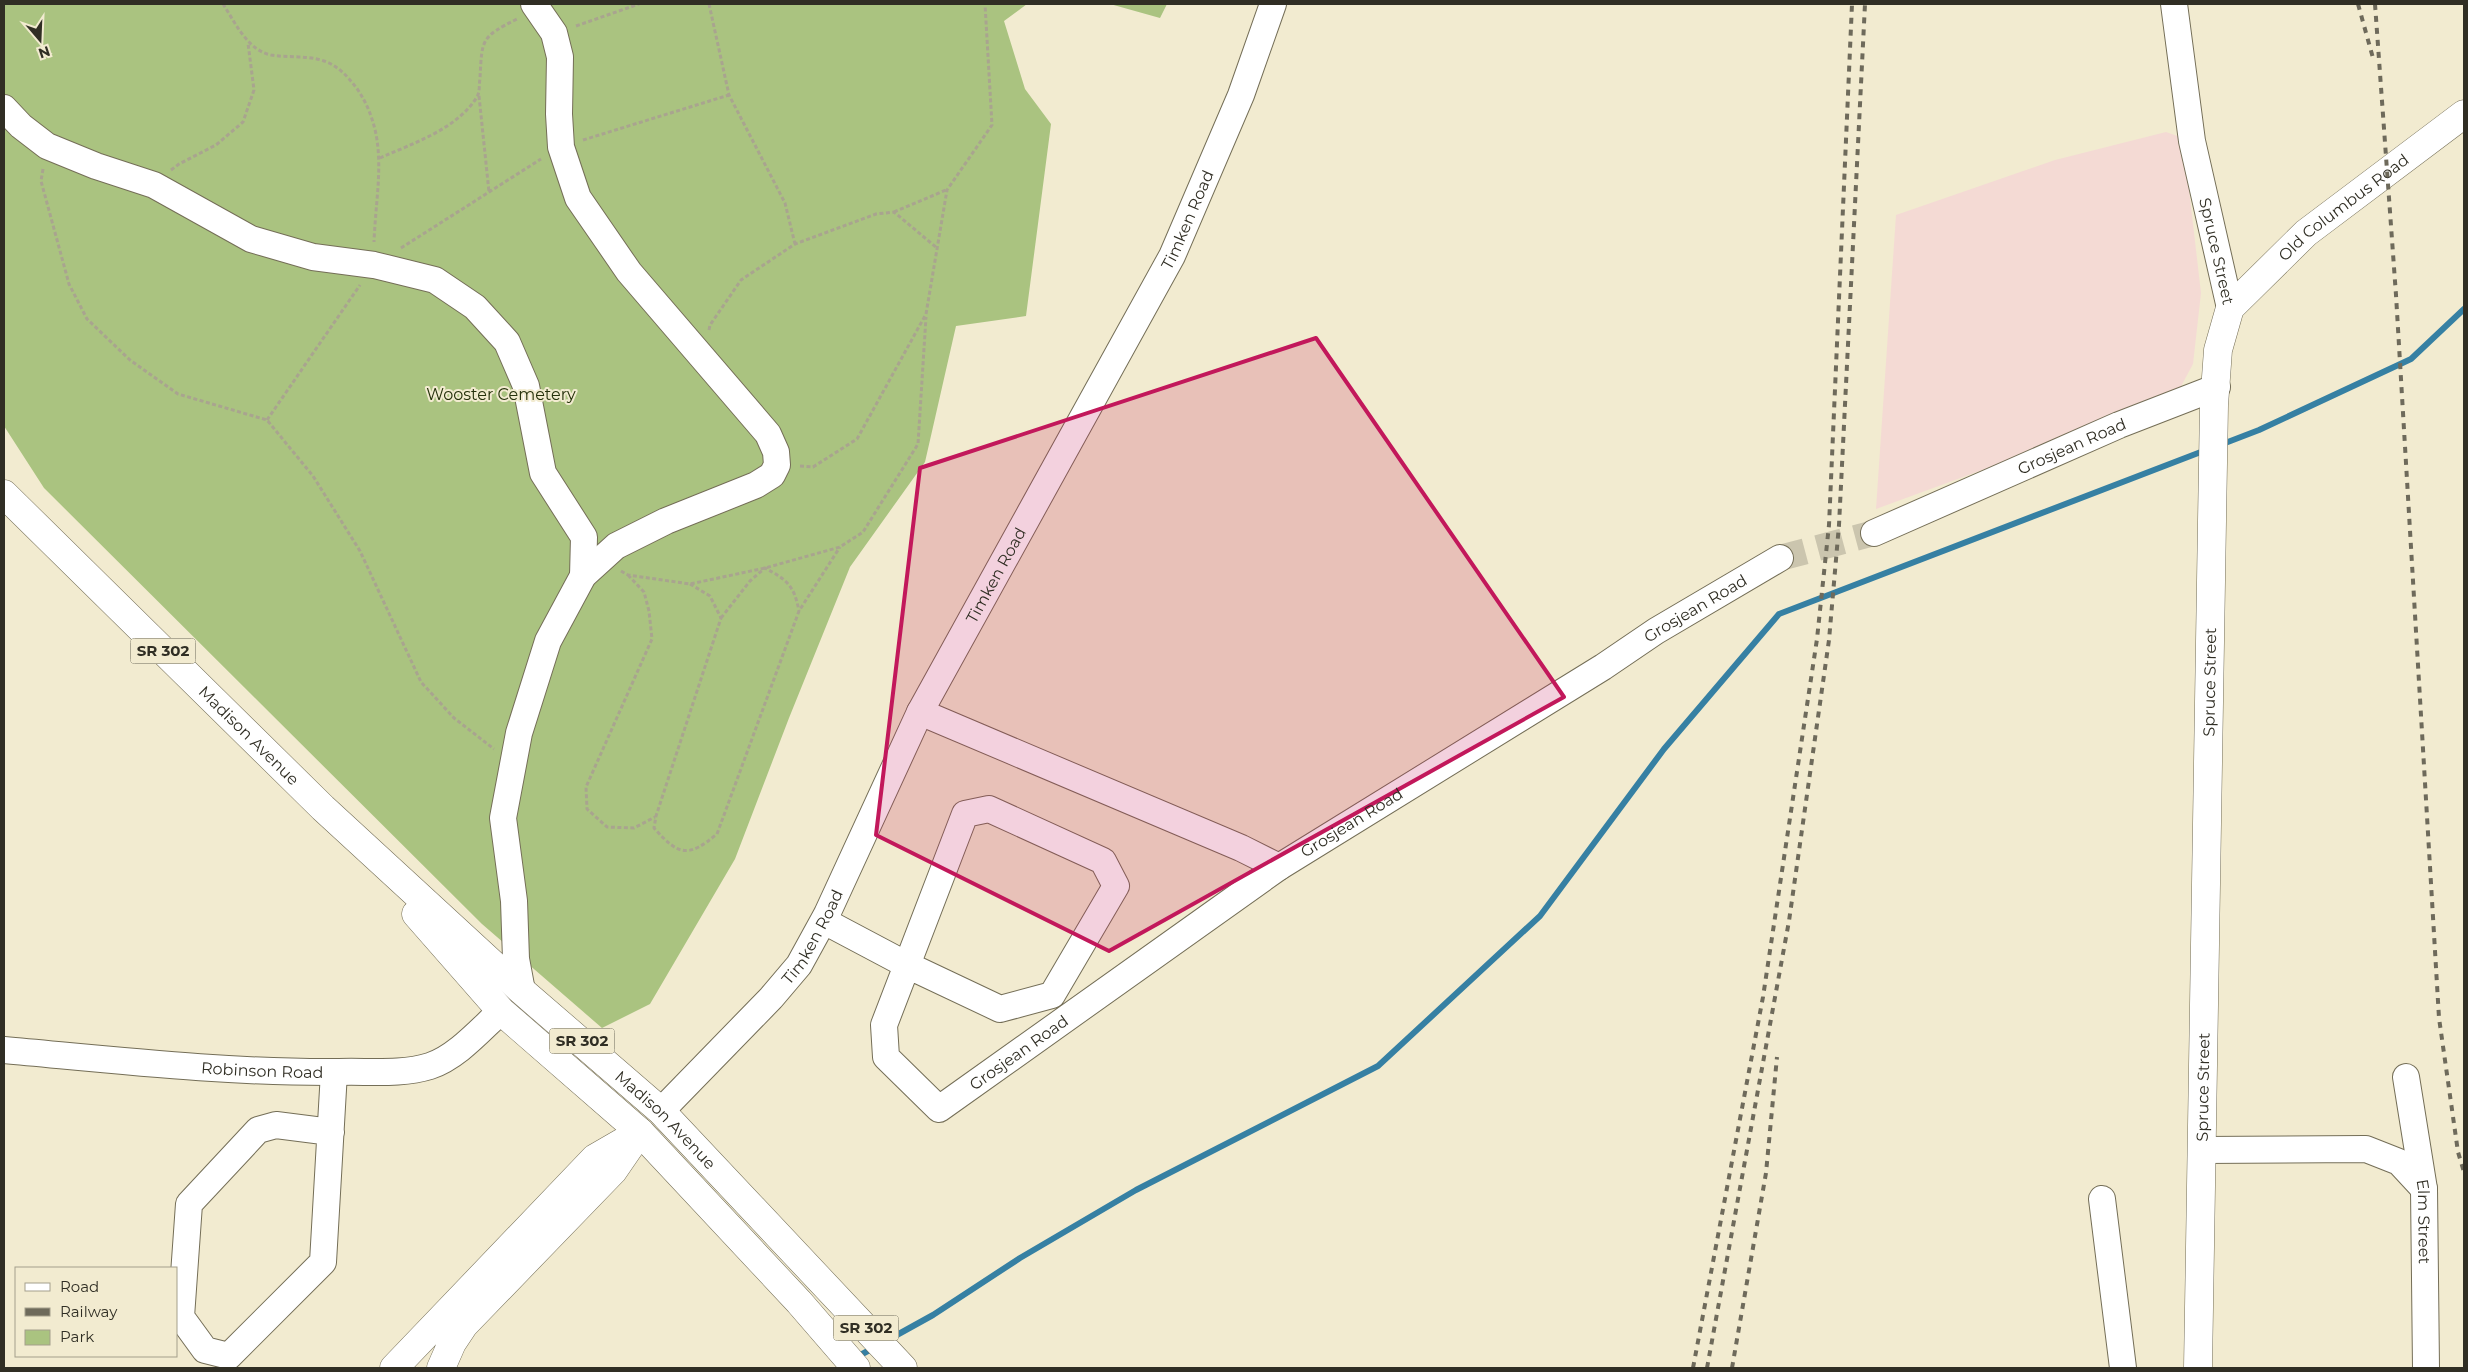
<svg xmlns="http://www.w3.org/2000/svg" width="2468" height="1372" font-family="Montserrat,sans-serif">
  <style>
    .industrial { fill: #f4dad4 }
    .green { fill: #aac380 }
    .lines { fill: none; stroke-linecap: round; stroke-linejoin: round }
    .stream { stroke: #3680a3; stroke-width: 6 }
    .minor-tunnel { stroke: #cbc5ae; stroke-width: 26; stroke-dasharray: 26 13; stroke-linecap: butt }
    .minor-casing { stroke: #746e57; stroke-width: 28 }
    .major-casing { stroke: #746e57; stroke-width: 29 }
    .highway-casing { stroke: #746e57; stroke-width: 29 }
    .path { stroke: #a9a48f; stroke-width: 3; stroke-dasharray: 4 2.5; stroke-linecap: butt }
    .minor { stroke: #fff; stroke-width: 26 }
    .major { stroke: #fff; stroke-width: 28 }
    .highway { stroke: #fff; stroke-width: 28 }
    .rail { stroke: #6e6a5b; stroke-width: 4; stroke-dasharray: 6 6; stroke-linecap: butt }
    .marked { fill: #c2185b; fill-opacity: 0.2; stroke: #c2185b; stroke-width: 4; stroke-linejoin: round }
    .labels { text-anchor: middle; stroke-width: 4; stroke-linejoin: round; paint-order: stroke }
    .shield { fill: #f2ebd0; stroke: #6a6758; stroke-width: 1 }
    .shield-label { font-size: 15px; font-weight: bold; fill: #302e24 }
    .street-label { font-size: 16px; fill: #302e24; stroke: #f2ebd0 }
    .park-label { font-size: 16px; fill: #25310b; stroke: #f2ebd0 }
  </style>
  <rect width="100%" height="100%" fill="#f2ebd0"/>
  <path class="industrial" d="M 2166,132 L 2183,138 L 2201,293 L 2193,364 L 2179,390 L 2151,408 L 1876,509 L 1896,215 L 2055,160 Z"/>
  <path class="green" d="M 4,4 L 1027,4 L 1004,21 L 1025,89 L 1051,124 L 1026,316 L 956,326 L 925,462 L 850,567 L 789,718 L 735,859 L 650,1004 L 602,1028 L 482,924 L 44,488 L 4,426 Z
    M 1110,4 L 1167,4 L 1160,18 Z"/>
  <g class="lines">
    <path class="stream" d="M 2220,445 L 2259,430 L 2411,359 L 2464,309
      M 886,1341 L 933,1315 L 1020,1258 L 1136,1190 L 1378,1066 L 1540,916 L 1664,749 L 1779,614 L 2206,450
      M 855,1358 L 875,1347"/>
    <path class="minor-tunnel" d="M 1780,558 L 1874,533"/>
    <defs>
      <g id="minor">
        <path id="s1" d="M 2174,4 L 2192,141 L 2230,308"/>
        <path d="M 4,108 L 21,126 L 47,146 L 96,166 L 154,185 L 251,239 L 313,257 L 374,265 L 435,280 L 475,307 L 507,342 L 526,386 L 543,473 L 584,537 L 583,576"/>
        <path id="s2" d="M 1874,533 L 2119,425 L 2217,387"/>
        <path d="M 920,712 L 1241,848 L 1279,867"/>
        <path id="s3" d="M 824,921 L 907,965 L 1000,1009 L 1052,995 L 1116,886 L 1103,861 L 989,809 L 965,814 L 884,1025 L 886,1057 L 939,1109 L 1279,867 L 1603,667 L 1656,631 L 1780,558"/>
        <path d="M 522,991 L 516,959 L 514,901 L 503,818 L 519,733 L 548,641 L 583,576 L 616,546 L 666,521 L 756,485 L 772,475 L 777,465 L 776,452 L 768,434 L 629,272 L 578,198 L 561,147 L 559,114 L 560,57 L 554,33 L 534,4"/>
        <path id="s4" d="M 4,1050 C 115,1060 228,1073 339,1072 C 369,1071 401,1075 430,1066 C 457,1057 480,1030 501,1011"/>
        <path id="s5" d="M 2406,1077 L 2424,1189 L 2426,1368"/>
        <path id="s6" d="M 661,1111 L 771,998 L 799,965 L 827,914 L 920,712 L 1172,256 L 1241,95 L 1273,4"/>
        <path d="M 331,1132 L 276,1125 L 258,1130 L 189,1204 L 181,1317 L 205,1350 L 229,1356 L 323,1262 L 334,1072"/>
        <path d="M 2202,1150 L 2366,1149 L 2399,1162 L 2424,1189"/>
        <path d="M 2102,1199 L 2123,1368"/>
      </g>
      <g id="major">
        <path id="s7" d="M 4,494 L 323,808 L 522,991 L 661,1111 L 903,1368"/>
        <path d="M 416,914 L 501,1011 L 640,1132 L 799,1302 L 856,1368"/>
        <path id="s8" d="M 2198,1368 L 2212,521 L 2214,405 L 2218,350 L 2230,308 L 2306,233 L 2464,114"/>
      </g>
      <path id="highway" d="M 394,1368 L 595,1158 L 640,1132
        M 441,1368 L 452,1343 L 464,1325 L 613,1171 L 635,1139"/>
    </defs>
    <use href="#minor" class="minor-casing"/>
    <use href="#major" class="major-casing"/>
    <use href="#highway" class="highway-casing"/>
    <path class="path" d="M 223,4 C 235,22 247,50 271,55 C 288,58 307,55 324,61 C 339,66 349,78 358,90 C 390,139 376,187 374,242
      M 709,4 L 729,95 L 785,203 L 795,244
      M 576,26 L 639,4
      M 479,96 L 489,192
      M 583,140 L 729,95
      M 380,158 C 413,143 456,130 477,97 C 480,92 479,84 480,78 C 482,39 481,37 517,19
      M 43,169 L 41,181 L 69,284 L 87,319 L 130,360 L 178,394 L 267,420 L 313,476 L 360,551 L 421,682 L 454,718 L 494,749
      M 171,170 L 179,164 L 216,145 L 243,122 L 254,90 L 248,43
      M 894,212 L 946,190
      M 401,248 L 541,159
      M 709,330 L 710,325 L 741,280 L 795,244 L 876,214 L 894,212 L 937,248
      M 267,420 L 360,285
      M 800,466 L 813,467 L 857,439 L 926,314 L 947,190 L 992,125 L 985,4
      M 621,571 L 628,575 L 690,584 L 765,568 L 840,547 L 863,532 L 918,444 L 926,317
      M 628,575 L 644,592 L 649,611 L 652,639 L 586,787 L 587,809 L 607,827 L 634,828 L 655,817
      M 690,584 L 710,596 L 721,618 L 656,816 L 654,828 C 679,856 688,858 717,834 L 799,611 L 840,547
      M 721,618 L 750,581 L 765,568 C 787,580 794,585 799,611"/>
    <use href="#minor" class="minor"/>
    <use href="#major" class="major"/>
    <use href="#highway" class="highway"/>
    <path class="rail" d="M 2358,4 L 2373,58
      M 2375,4 L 2396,295 L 2439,1018 L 2458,1152 L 2464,1172
      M 1693,1368 L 1763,997 L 1817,639 L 1829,525 L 1852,4
      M 1707,1368 L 1789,921 L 1829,640 L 1839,525 L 1865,4
      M 1732,1368 L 1766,1173 L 1777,1057"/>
  </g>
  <path class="marked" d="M 1316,338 L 1564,697 L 1109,951 L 876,835 L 920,468 Z"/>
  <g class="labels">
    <g class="shield">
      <rect x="130.5" y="638.5" width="65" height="25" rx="4"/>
      <rect x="549.5" y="1028.5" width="65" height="25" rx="4"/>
      <rect x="833.5" y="1315.5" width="65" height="25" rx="4"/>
    </g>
    <g class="shield-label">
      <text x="163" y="656">SR 302</text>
      <text x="582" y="1046">SR 302</text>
      <text x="866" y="1333">SR 302</text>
    </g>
    <g class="street-label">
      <text dy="6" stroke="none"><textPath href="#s8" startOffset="1214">Old Columbus Road</textPath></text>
      <text dy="6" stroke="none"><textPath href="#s6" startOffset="1042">Timken Road</textPath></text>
      <text dy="6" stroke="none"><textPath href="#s1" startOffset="251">Spruce Street</textPath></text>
      <text dy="6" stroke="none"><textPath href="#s2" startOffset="216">Grosjean Road</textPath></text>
      <text dy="6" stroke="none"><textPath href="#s6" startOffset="638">Timken Road</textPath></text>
      <text dy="6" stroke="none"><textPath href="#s3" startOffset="1795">Grosjean Road</textPath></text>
      <text dy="6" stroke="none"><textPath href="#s8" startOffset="686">Spruce Street</textPath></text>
      <text dy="6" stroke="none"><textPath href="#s7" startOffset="344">Madison Avenue</textPath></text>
      <text dy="6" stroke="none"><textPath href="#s3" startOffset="1390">Grosjean Road</textPath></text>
      <text dy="6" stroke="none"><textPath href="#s6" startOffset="232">Timken Road</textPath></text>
      <text dy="6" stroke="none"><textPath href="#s3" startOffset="985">Grosjean Road</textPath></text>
      <text dy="6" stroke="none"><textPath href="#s4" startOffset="259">Robinson Road</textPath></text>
      <text dy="6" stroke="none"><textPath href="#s8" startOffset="281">Spruce Street</textPath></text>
      <text dy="6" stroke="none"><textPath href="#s7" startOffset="911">Madison Avenue</textPath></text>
      <text dy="6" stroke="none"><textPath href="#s5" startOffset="146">Elm Street</textPath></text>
    </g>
    <g class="park-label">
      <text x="501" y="400">Wooster Cemetery</text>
    </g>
  </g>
  <rect width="2468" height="1372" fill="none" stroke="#302e24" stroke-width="10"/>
  <rect x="15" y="1267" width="162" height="90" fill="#f2ebd0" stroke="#a49f8b"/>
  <rect x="25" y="1283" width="25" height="8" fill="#ffffff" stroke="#a49f8b"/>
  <text x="60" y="1292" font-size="15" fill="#302e24">Road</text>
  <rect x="25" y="1308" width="25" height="8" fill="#6e6a5b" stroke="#a49f8b"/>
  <text x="60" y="1317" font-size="15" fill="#302e24">Railway</text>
  <rect x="25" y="1330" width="25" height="15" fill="#aac380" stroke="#a49f8b"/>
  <text x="60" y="1342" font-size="15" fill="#302e24">Park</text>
  <g transform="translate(40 40) rotate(161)" stroke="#f2ebd0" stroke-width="4" paint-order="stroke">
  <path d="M0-4L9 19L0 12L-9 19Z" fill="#302e24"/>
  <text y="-8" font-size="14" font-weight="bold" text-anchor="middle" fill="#302e24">N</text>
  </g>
</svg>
